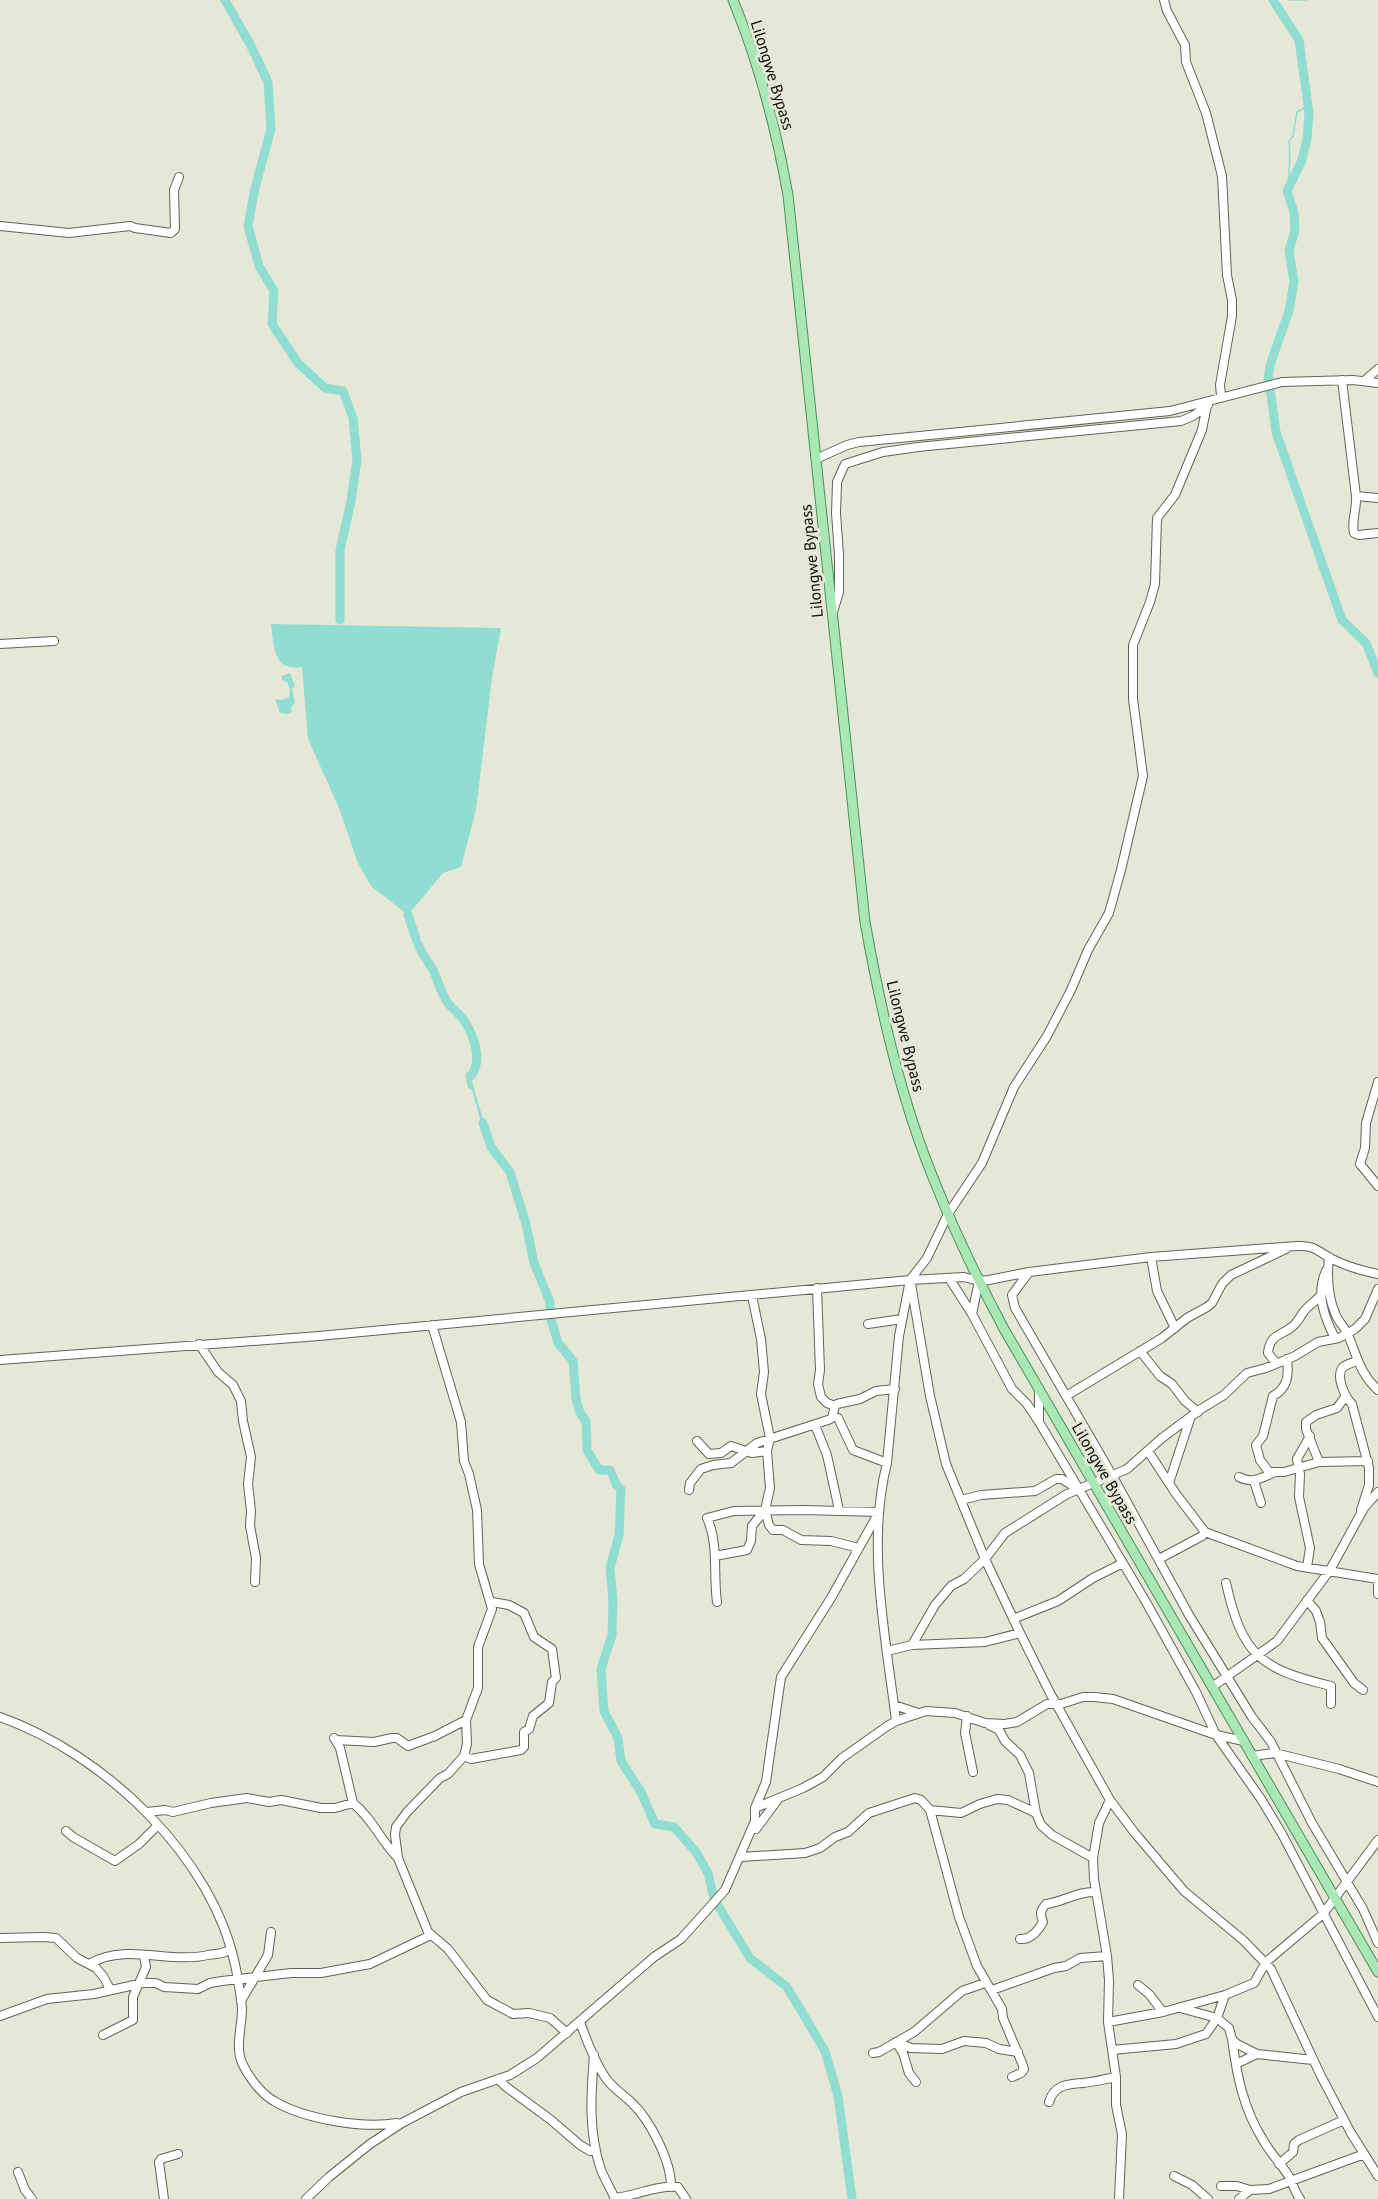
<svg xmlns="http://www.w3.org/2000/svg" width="1378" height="2199" font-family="'PT Sans',sans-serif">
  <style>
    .water { fill: #92ddd1 }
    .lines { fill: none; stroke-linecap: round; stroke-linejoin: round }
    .stream { stroke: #92ddd1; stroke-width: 1.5 }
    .river { stroke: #92ddd1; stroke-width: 9 }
    .minor-casing { stroke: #626455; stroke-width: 10 }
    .major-casing { stroke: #4c9159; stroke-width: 11 }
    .minor { stroke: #fff; stroke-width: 8 }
    .major { stroke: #a9e8b6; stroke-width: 9 }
    .labels { text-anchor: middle; stroke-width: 6; stroke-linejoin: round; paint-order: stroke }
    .street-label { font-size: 16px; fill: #0c0d07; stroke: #e5e8d7 }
  </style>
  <rect width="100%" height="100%" fill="#e5e8d7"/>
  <path class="water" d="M 271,624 L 501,628 L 492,678 L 476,810 L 461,867 L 443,873 L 408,915 L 371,886 L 357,861 L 339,808 L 308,739 L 302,667 C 273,672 274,646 271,624 Z
    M 290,673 L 295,686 L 292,689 L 295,703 L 291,707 L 292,712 L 289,714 L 280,713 L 275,699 L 282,700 L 289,697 L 290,690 L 287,682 L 282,680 L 282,676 Z
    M 476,1062 L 477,1072 L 471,1078 L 487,1133 L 484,1133 L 482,1130 C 480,1116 476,1104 472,1090 L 468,1088 L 465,1073 L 473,1071 Z"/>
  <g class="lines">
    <path class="stream" d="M 1289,0 L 1306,0
      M 1289,188 C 1288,173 1291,155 1289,141 L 1293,136 L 1297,112 L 1308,106"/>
    <path class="river" d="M 225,0 L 251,46 L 268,82 L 271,129 L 255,188 L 248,226 L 259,266 L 274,291 L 272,324 L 298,363 L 325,388 L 343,391 L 353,418 L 357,460 L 351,501 L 340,550 L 340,620
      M 1268,381 L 1270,365 L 1289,311 L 1294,282 L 1289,250 L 1295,231 L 1294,212 L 1287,191 L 1302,160 L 1307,139 L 1309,113 L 1299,40 L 1273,0
      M 1270,388 L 1276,432 L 1342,620 L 1366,643 L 1378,673
      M 408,915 L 416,939
      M 418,944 C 422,955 429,962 434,972 C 438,981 440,990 445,998 C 449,1007 458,1012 463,1019 C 474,1035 483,1060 471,1076
      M 483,1123 L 491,1147 L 510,1172 L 526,1224 L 534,1263 L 550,1302 L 550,1311
      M 551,1319 L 558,1343 L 573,1361 L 576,1399 L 580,1413 L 586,1421 L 587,1450 L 599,1470 L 610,1470 L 617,1486 L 621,1489 L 619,1535 L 610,1568 L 613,1601 L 612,1635 L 601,1669 L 604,1711 L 618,1738 L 621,1761 L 641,1792 L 655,1824 L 674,1827 L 696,1852 L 708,1873 L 714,1899
      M 717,1904 L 750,1958 L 787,1987 L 825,2051 L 838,2096 L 852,2199"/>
    <defs>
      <path id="minor" d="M 1164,0 L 1167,11 L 1185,45 L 1186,62 L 1206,113 L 1222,176 L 1227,275 L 1232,300 L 1232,316 L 1220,385 L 1221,396
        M 0,226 L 69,233 L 130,226 L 135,228 L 171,233 L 175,229 L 174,190 L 179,177
        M 1342,380 L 1356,496 C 1357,510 1351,520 1354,533 L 1359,535 L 1378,533
        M 1364,381 L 1378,369
        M 816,459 L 847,445 L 859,442 L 1170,411 L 1282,382 L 1353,380 L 1378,383
        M 1356,496 L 1378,498
        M 833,612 L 839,592 L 839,555 L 836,513 L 837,482 L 845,464 L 883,452 L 918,447 L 1181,421 L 1193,416 L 1208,405
        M 0,644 L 54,641
        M 1378,1082 L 1366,1123 L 1365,1148 L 1360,1164 L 1378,1186
        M 1151,1257 L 1157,1291 L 1175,1328
        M 1329,1257 C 1327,1275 1328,1296 1335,1313 C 1338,1322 1346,1328 1349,1337 C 1357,1357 1361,1375 1378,1390
        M 1327,1269 C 1315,1292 1324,1317 1335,1338
        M 1029,1272 L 1012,1295 L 1015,1308 L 1112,1475 L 1189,1615 L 1252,1717 L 1271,1742 L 1312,1823 L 1363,1909 L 1378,1943
        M 949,1278 L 972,1314 L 1012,1389 L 1027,1404 L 1039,1422 L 1146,1602 L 1196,1692 L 1216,1735 L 1261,1799 L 1282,1834 L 1378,2017
        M 911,1284 L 930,1396 L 946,1464 L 985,1559 L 1020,1633 L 1050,1693 L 1110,1800 L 1134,1832 L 1184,1891 L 1243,1940 L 1271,1969 L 1321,2076 L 1351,2133 L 1378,2176
        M 817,1288 L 820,1370 L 818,1384 L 821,1397 L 827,1403 L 835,1406
        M 972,1314 L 979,1281
        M 868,1324 L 902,1319
        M 432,1325 L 461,1422 L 464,1461 L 469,1474 L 477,1510 L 479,1564 L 492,1609 L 478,1647 L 478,1688 L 466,1720 L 467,1744 L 464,1756 L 448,1774 L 440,1778 L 407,1812 L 396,1827 L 395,1835 L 398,1858 L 428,1932 L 448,1949 L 487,2000 L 513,2014 L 529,2013 L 550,2018 L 567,2033
        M 199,1344 L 218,1372 L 233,1385 L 241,1401 L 243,1421 L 251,1457 L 248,1484 L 251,1511 L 250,1526 L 256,1558 L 255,1582
        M 1140,1351 L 1160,1376 L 1172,1384 L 1185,1401 L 1198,1412
        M 1287,1359 C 1289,1375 1288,1388 1273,1396 L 1263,1436 L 1256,1445 L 1260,1460 L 1269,1472 L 1284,1472 L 1319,1462 L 1368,1461
        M 0,1360 L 319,1336 L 910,1280 L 964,1277 L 979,1281 L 989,1280 L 1029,1272 L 1151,1257 L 1297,1246 C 1315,1245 1317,1251 1332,1259 C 1346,1266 1363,1271 1378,1274
        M 1357,1361 C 1352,1363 1347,1364 1343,1367 C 1335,1376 1345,1397 1352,1404 L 1369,1468 L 1369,1485 L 1361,1510
        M 1276,1363 L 1268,1353 C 1270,1333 1282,1336 1293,1326 C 1299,1321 1302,1312 1308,1307 C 1313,1302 1318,1300 1322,1293
        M 1039,1388 L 1039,1421
        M 1066,1396 L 1162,1338 L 1187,1318 L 1207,1307 L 1212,1303 L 1222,1284 L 1231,1275 L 1286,1249
        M 833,1416 L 838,1418 L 853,1450 L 887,1463
        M 815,1425 L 827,1455 L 839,1510
        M 697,1441 L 709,1454 L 721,1453 L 731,1446 L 752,1453 L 767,1451
        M 1148,1451 L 1176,1494 L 1205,1532 L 1297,1566 L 1378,1579
        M 1319,1462 L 1306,1429 L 1306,1422 L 1316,1415 L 1337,1408 L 1345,1397
        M 1239,1477 C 1252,1484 1261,1478 1273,1473
        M 1254,1481 L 1261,1503
        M 1169,1483 L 1190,1419
        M 689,1490 L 690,1483 L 701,1469 L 713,1465 L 731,1463 L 757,1443 L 828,1420 L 832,1418 L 835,1406 L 837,1404 L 860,1399 L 876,1391 L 895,1389
        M 961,1500 L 981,1495 L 1035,1491 L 1056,1479 L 1062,1479 L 1073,1486
        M 765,1510 L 769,1525 L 773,1530 L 783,1530 L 801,1540 L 831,1541 L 859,1548
        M 715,1556 L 747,1550 L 751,1541 L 752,1526 L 765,1510 L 770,1488 L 767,1451 L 770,1438 L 761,1394 L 764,1372 L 761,1339 L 752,1296
        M 1159,1559 L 1202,1536 L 1205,1532
        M 1307,1567 L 1310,1548 L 1299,1497 L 1300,1474 L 1297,1459 L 1310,1436
        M 1378,1579 L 1378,1594
        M 1226,1583 C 1242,1654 1259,1669 1331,1686 L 1331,1704
        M 1307,1600 L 1316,1611 L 1320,1622 L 1322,1638 L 1354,1683 L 1363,1690
        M 1013,1619 L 1058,1601 L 1093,1578 L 1123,1563
        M 912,1645 L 935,1605 L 951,1586 L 964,1579 L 985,1559 L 1005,1533 L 1067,1494 L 1127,1469 L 1162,1438 L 1201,1409 L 1224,1395 L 1247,1373 L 1266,1368 L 1295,1356 L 1318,1342 L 1339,1338 L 1355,1329 L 1365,1319 L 1378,1289
        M 887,1651 L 912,1645 L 985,1642 L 1020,1633
        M 1212,1687 L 1277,1641 L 1330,1570 L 1364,1508 L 1378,1492
        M 894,1705 L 918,1713
        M 967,1716 L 965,1733 L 973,1772
        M 0,1717 C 104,1754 214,1857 236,1969 C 238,1981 241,1995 242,2009 C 242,2026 235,2046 242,2063 C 248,2076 261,2094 274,2101 C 304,2119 363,2129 397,2123
        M 896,1721 C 886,1638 866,1545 887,1463 L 899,1336 L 910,1280 L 927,1258 L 948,1214 L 982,1163 L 1014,1087 L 1047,1036 L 1071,990 L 1088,950 L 1109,913 L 1121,870 L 1143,776 L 1133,699 L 1133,645 L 1150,602 L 1155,584 L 1157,518 L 1175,495 L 1202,430 L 1207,405
        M 989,1725 L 999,1730 L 1005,1741 L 1020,1755 L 1029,1773 L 1036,1813 L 1041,1825 L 1052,1835 L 1093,1858
        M 334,1738 L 340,1748 L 353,1803
        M 336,1740 L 374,1742 L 392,1738 L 397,1738 L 408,1746 L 435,1736 L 466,1720
        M 464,1756 L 471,1759 L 521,1750 L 524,1747 L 524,1732 L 529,1729 L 533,1716 L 549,1703 L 552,1682 L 556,1678 L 552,1649 L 534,1637 L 524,1613 L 509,1605 L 492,1602
        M 1252,1756 L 1275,1753 L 1339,1769 L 1378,1782
        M 1110,1800 L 1099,1823 L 1093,1858 L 1094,1879 L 1107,1956 L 1109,1980 L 1108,2022 L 1116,2077 L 1116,2105 L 1122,2134 L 1119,2199
        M 755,1808 L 803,1788 L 823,1777 L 842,1758 L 886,1727 L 896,1721 L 926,1711 L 955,1713 L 985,1723 L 1005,1724 L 1017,1722 L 1047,1704 L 1061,1704 L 1083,1697 L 1094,1697 L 1113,1699 L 1216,1735 L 1244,1741
        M 930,1810 L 961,1813 L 980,1804 L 997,1799 L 1008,1800 L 1036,1813
        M 147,1812 L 165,1810 L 173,1812 L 211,1803 L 247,1798 L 269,1802 L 281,1800 L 321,1808 L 335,1808 L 353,1803 C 372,1818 381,1841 397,1857
        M 756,1829 L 779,1798
        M 66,1831 L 73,1837 L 115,1861 L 139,1844 L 158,1825
        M 740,1857 L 805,1853 L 820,1848 L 835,1837 L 848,1832 L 869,1813 L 915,1798 L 921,1800 L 930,1810 L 959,1917 L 977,1966 L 1002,2009 L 1003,2018 L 1022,2063 L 1024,2069 L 1021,2073 L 1012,2077
        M 0,1938 L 44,1937 L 56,1938 L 77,1958 L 96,1968 L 103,1976 L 110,1989
        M 1020,1939 C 1030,1940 1038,1931 1043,1922 C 1040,1914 1040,1911 1046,1904 C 1064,1902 1077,1891 1096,1892
        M 91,1963 C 126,1943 170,1964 208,1955 C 217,1953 223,1955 230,1949
        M 1138,1985 L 1149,1994 L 1163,2012
        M 992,1990 L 1054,1968 L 1066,1966 L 1080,1958 L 1107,1956
        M 241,2001 L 268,1955 L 271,1932
        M 1180,2008 L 1217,2018 L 1229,2028 L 1232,2039 L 1237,2044 L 1257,2054
        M 0,2016 L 47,1999 L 94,1994 L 143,1983 L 156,1983 L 164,1987 L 198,1989 L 210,1983 L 222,1981 L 291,1973 L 321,1973 L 348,1968 L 370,1964 L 431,1935
        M 580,2022 C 586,2039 595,2062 605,2077 C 612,2088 623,2094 632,2103 C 650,2120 671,2161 671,2186
        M 1108,2022 L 1163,2012 L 1225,1995 L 1254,1983 L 1266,1962 L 1323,1914 L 1378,1840
        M 103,2035 L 133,2020 L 133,1997 L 146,1967 L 144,1956
        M 1232,2039 C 1237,2076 1243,2108 1263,2140 C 1271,2154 1282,2165 1290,2178 C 1293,2185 1295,2192 1300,2199
        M 1112,2050 L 1176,2044 L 1206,2034 L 1217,2018 L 1225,1995
        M 873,2053 L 879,2052 L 914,2032 L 962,1991 L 985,1983
        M 594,2055 C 591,2094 588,2131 601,2170 C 605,2180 611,2189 615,2199
        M 1236,2064 L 1257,2054 L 1313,2060
        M 498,2079 L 505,2086 L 551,2120 L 580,2145 L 590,2151 L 596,2151
        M 916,2082 L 909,2073 L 903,2053 L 896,2042 L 911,2048 L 942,2049 L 964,2041 L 986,2043 L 999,2049 L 1018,2052
        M 1049,2102 C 1054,2085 1067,2084 1083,2083 C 1094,2082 1105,2079 1116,2077
        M 1279,2164 L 1293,2152 L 1294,2144 L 1299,2140 L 1344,2120
        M 18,2172 L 25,2190 L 32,2199
        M 1174,2176 L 1192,2185 L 1208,2199
        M 1221,2186 L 1237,2186 L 1250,2190
        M 614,2198 C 636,2196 656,2185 678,2187 L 686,2199
        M 164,2199 L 159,2162 L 161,2159 L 178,2154
        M 306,2199 L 329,2177 L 370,2144 L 402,2123 L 461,2092 L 510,2075 L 537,2058 L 654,1957 L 681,1939 L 725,1890 L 755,1821 L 755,1808 L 766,1782 L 781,1677 L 831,1598 L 879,1512 L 804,1510 L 734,1511 L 707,1518 C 719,1544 713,1574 717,1602
        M 1239,2199 L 1250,2190 L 1269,2189 L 1359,2156 L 1365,2156"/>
      <path id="major" d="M 733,0 C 759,63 776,128 788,195 L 865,922 C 881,1011 901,1101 936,1185 C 956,1235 979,1282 1004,1329 L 1378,1972"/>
    </defs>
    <use href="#minor" class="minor-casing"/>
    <use href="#major" class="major-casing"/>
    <use href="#minor" class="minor"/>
    <use href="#major" class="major"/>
  </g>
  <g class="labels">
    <g class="street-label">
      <text transform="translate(773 75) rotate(73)" y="6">Lilongwe Bypass</text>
      <text transform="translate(811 561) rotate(-96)" y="6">Lilongwe Bypass</text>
      <text transform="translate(906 1036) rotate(76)" y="6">Lilongwe Bypass</text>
      <text transform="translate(1105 1473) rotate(60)" y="6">Lilongwe Bypass</text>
    </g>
  </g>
</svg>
